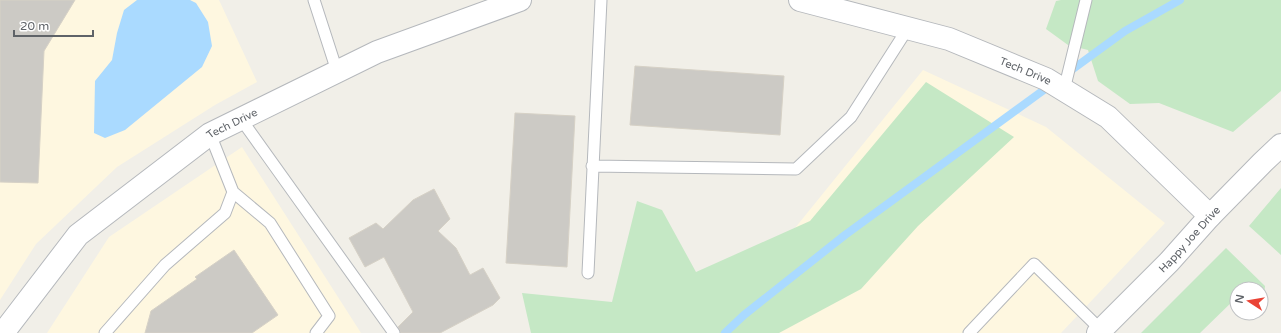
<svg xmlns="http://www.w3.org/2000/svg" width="1281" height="333" font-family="'Varela Round',sans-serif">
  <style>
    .commercial { fill: #fef7e0 }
    .green { fill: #c5e8c5 }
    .water { fill: #aadaff }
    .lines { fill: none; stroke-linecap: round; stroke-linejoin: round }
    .stream { stroke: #aadaff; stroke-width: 8 }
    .building { fill: #cccac5; stroke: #d6d1c6 }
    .lane-casing { stroke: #b5b8bc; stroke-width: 13 }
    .street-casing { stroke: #b5b8bc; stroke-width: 24 }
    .lane { stroke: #fff; stroke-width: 11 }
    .street { stroke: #fff; stroke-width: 22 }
    .labels { text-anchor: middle; stroke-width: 3.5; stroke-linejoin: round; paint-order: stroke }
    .street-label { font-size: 11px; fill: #5f6368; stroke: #fff }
  </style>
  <rect width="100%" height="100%" fill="#f1efe8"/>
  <path class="commercial" d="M 0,0 L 219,0 L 257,82 L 215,105 L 117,167 L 36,244 L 0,300 Z
    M 923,70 L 1046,127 L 1165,223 L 1061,333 L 710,333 Z
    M 242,147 L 361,333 L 47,333 L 109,237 Z"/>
  <path class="green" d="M 1061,0 L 1281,0 L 1281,91 L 1233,132 L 1159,103 L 1130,104 L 1098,81 L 1088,50 L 1068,45 L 1046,29 L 1056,1 Z
    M 926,82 L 1014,137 L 918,226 L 861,289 L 779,333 L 531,333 L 522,293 L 612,302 L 637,201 L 662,210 L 696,272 L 810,221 Z
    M 1281,188 L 1281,255 L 1249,226 Z
    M 1226,248 L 1265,286 L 1263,307 L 1261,306 L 1261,289 L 1237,289 L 1237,297 L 1200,333 L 1141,333 Z"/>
  <path class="water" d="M 137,0 L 190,0 L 196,3 L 208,22 L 212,46 L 202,67 L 125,130 L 105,138 L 94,133 L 95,81 L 112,60 L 117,33 L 124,10 Z"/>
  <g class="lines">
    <path class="stream" d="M 1066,74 L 1125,31 L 1180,0
      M 725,333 L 744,315 L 845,235 L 1052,84"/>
  </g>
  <path class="building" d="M 0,0 L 75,0 L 44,51 L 38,183 L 0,182 Z
    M 635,66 L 784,76 L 780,135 L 630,125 Z
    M 515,113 L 575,116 L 567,267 L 506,263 Z
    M 434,189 L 450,219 L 438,231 L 456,248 L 470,275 L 483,268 L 500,298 L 493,305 L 440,333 L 401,333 L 398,327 L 413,312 L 384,257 L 365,267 L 349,238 L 376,223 L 383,229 L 413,200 Z
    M 234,250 L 278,315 L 252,333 L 145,333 L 151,311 L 197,279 L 195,277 Z"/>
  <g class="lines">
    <defs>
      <path id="lane" d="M 314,0 L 337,71
        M 1064,90 L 1086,0
        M 241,119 L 394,333
        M 592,166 L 796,169 L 851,117 L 908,28
        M 233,192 L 270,223 L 329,316 L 316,333
        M 588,273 L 601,0
        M 105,333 L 165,265 L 225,213 L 233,192 L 210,134
        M 969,333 L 1034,264 L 1101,330"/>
      <g id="street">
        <path id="s1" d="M 800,0 L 949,39 L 1046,79 L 1108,117 L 1210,216"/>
        <path id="s2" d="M 3,333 L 78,235 L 210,134 L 377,52 L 520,0"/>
        <path id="s3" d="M 1098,333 L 1169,262 L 1210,216 L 1263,162 L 1281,145"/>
      </g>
    </defs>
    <use href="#lane" class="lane-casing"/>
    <use href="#street" class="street-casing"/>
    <use href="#lane" class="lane"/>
    <use href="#street" class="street"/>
  </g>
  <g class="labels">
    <g class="street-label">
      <text dy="4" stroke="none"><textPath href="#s1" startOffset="237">Tech Drive</textPath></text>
      <text dy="4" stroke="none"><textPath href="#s2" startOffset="314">Tech Drive</textPath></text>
      <text dy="4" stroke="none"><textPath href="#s3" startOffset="131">Happy Joe Drive</textPath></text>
    </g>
  </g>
  <g transform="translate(1249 301) rotate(282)"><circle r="19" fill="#ffffff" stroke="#bfc1c3"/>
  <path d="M0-3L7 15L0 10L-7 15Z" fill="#ea4335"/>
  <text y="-6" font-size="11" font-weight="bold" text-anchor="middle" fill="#5f6368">N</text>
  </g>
  <path d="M14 30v6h79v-6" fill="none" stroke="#5f6368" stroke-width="2"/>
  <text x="20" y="30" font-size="12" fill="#5f6368" stroke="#ffffff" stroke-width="3" paint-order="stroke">20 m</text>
</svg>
